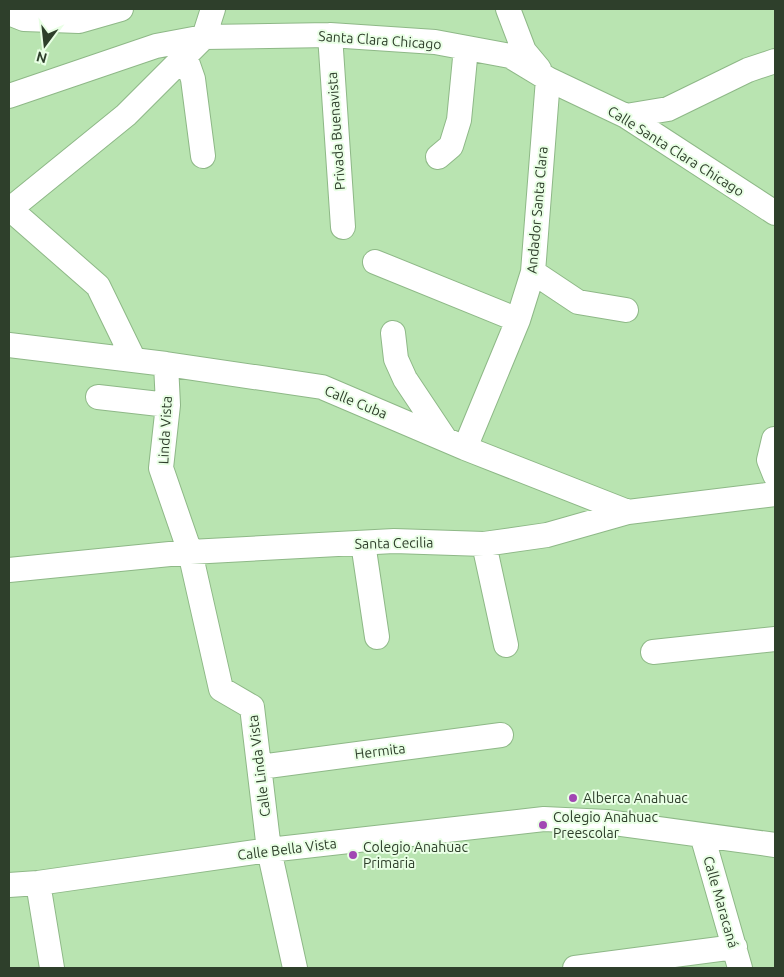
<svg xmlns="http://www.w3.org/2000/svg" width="784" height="977" font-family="Ubuntu,sans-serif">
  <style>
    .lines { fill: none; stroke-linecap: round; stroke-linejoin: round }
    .minor-casing { stroke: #8eb887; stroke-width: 26 }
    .minor { stroke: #fff; stroke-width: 24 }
    .poi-dot { fill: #a147b3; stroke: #e9ffe5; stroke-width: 2 }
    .labels { text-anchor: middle; stroke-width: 4; stroke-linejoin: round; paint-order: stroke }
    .street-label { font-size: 14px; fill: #2e3f2b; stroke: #e9ffe5 }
    .poi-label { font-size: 14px; fill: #2e3f2b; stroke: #e9ffe5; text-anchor: start }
  </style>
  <rect width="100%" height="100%" fill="#b9e4b1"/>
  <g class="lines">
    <defs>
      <path id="minor" d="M 508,9 L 524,51 L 539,69
        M 9,13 L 24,19 L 79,21 L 121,9
        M 330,35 L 343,227
        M 185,56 L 193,79 L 203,156
        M 9,96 L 156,46 L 204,37 L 330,35 L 435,42 L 510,56 L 548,79 L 626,116 L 775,213
        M 626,116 L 668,109 L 748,70 L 775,61
        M 438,157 L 451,146 L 459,120 L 466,48
        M 10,209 L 98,286 L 134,360
        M 9,210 L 126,115 L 204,37 L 213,9
        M 375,262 L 518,320
        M 533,272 L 578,302 L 626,310
        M 393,333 L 396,359 L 405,379 L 445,439
        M 9,345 L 166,364 L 322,387 L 465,448 L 628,512
        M 166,364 L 168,405 L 161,468 L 190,552 L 221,689 L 252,707 L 269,850 L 295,968
        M 98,397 L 168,405
        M 774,439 L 769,460 L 775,475
        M 465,448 L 518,320 L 533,272 L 548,79
        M 363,543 L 377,637
        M 484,544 L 506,645
        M 9,570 L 190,552 L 394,541 L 484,544 L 547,535 L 628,512 L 775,494
        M 653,652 L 775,639
        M 260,767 L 501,735
        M 702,835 L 740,968
        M 38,883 L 52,968
        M 9,885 L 38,883 L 269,850 L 544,819 L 607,822 L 775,845
        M 575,968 L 735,947"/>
    </defs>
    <use href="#minor" class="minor-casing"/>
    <use href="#minor" class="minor"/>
  </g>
  <g class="poi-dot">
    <circle cx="573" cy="798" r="5"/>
    <circle cx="543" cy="825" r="5"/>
    <circle cx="353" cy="855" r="5"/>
  </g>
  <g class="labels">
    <g class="street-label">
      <text transform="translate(380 40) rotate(4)" y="5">Santa Clara Chicago</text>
      <text transform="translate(336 131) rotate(-94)" y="5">Privada Buenavista</text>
      <text transform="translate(676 151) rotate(32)" y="5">Calle Santa Clara Chicago</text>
      <text transform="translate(537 210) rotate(-85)" y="5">Andador Santa Clara</text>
      <text transform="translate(356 402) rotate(22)" y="5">Calle Cuba</text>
      <text transform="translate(165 430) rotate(-87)" y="5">Linda Vista</text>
      <text transform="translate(394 543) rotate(-1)" y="5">Santa Cecilia</text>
      <text transform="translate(380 751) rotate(-7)" y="5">Hermita</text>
      <text transform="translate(259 766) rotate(-97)" y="5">Calle Linda Vista</text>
      <text transform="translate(287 849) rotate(-7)" y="5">Calle Bella Vista</text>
      <text transform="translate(721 902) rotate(74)" y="5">Calle Maracaná</text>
    </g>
    <g class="poi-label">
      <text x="583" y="803">Alberca Anahuac</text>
      <text x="553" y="822">Colegio Anahuac<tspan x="553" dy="16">Preescolar</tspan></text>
      <text x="363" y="852">Colegio Anahuac<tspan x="363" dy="16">Primaria</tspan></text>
    </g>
  </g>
  <rect width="784" height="977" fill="none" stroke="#2e3f2b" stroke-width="20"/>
  <g transform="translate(45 45) rotate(195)" stroke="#e9ffe5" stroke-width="4" paint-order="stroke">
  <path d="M0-4L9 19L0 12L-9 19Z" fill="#2e3f2b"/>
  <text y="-8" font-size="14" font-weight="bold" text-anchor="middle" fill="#2e3f2b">N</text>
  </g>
</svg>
